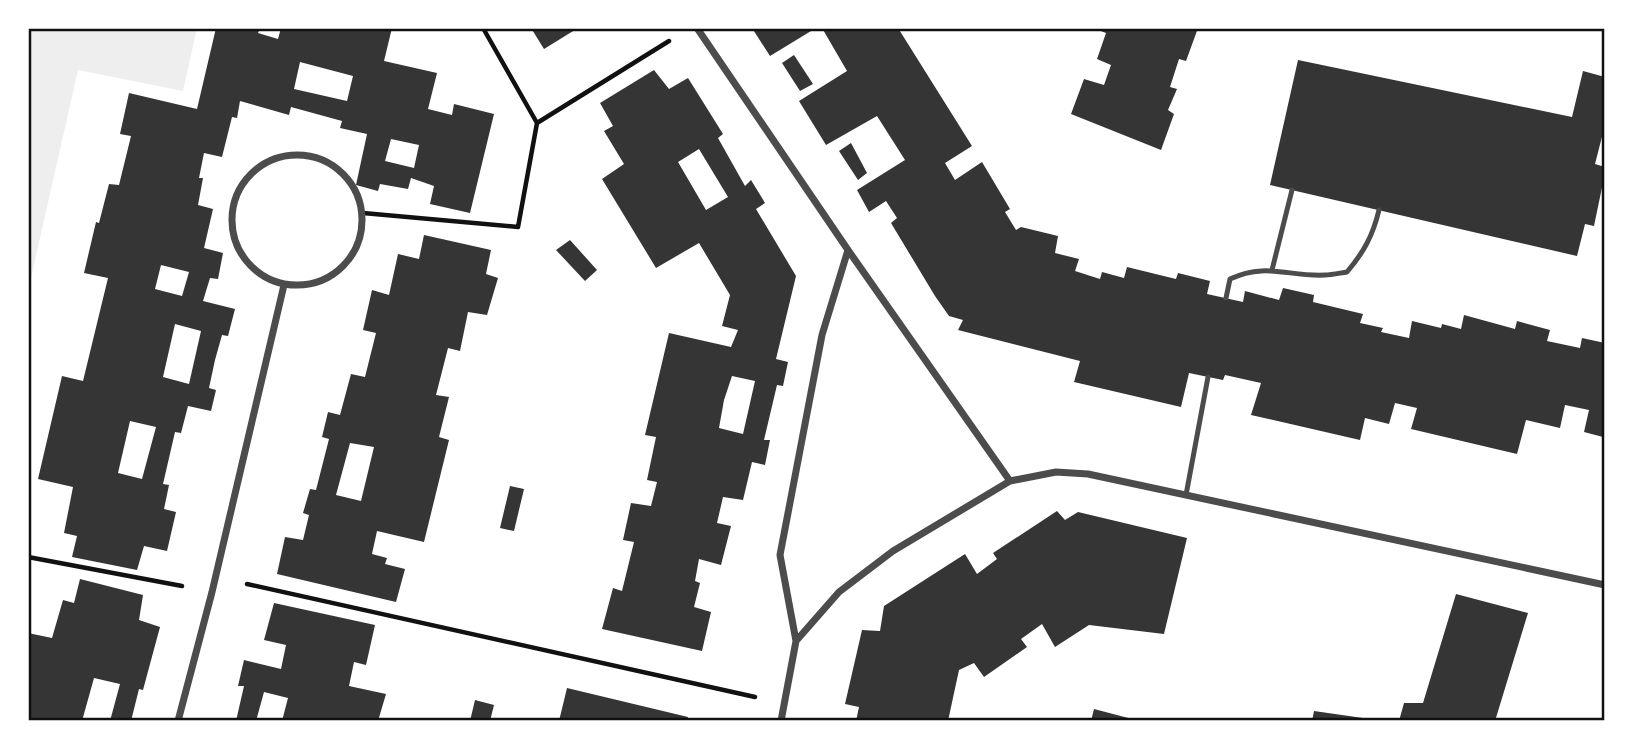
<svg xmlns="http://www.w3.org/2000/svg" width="1633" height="749" font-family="'Sofia Sans Condensed',sans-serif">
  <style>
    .green { fill: #eee }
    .building { fill: #353535; fill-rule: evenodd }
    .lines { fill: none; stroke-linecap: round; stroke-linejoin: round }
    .path { stroke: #111; stroke-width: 4.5 }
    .service { stroke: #4c4c4c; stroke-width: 5 }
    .minor { stroke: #4c4c4c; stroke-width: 7 }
    .neatline { fill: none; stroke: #111; stroke-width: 2.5 }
  </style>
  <rect width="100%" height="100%" fill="#fff"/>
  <path class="green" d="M 28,28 L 197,28 L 183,91 L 78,70 L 28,291 Z"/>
  <path class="building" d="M 216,28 L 260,28 L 258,33 L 278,39 L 281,28 L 392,28 L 384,61 L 437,73 L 428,109 L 452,115 L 454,104 L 494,114 L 470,213 L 430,204 L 434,186 L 411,178 L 408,189 L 380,184 L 378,191 L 356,185 L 367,134 L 340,128 L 342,121 L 291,107 L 289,115 L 240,101 L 237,118 L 232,117 L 222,157 L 204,153 L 199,178 L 203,178 L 198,205 L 213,209 L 204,248 L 223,253 L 218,279 L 210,278 L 203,301 L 235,309 L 228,336 L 222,335 L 215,360 L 209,388 L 216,390 L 211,411 L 188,406 L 181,433 L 175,432 L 163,484 L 169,485 L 164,509 L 176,512 L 167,551 L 144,546 L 137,570 L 72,557 L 77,536 L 64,533 L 73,487 L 38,479 L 62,376 L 83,381 L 108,278 L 84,273 L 96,222 L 99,223 L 109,184 L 119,185 L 131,136 L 120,134 L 129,93 L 197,109 ZM 300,62 L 353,76 L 347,101 L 294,89 ZM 391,139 L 419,145 L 414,168 L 385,161 ZM 161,265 L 189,272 L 182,296 L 155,289 ZM 175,324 L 201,331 L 189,384 L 163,377 ZM 130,421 L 156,427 L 142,479 L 118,473 Z
    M 531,28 L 578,28 L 544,49 Z
    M 752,28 L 816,28 L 770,56 Z
    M 822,28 L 898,28 L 972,146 L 945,163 L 955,180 L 982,162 L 1010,209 L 1005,212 L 1016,230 L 1021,227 L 1058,236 L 1055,253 L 1079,259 L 1075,271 L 1100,279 L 1102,272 L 1124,278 L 1127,267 L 1176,279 L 1178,273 L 1210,281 L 1207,294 L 1243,302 L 1245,291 L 1279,300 L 1283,288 L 1314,295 L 1313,302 L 1363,314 L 1360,323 L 1383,328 L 1381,332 L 1409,338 L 1412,321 L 1441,328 L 1442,324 L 1461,329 L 1464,315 L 1515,329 L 1517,321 L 1550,330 L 1547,341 L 1580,348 L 1582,338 L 1605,343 L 1605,434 L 1603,437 L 1584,432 L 1589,410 L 1565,405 L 1560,428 L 1526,420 L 1517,454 L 1411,429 L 1417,408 L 1395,403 L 1389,424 L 1365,418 L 1360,440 L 1251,415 L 1261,383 L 1225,375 L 1223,380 L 1189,373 L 1181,407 L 1074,382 L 1080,361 L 958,330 L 963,320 L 949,316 L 935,296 L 891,223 L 897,218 L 886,201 L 869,212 L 857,190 L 905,160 L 877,116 L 826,145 L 799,101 L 847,71 Z
    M 1093,28 L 1198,28 L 1186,61 L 1179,59 L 1170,87 L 1177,89 L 1168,110 L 1174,114 L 1161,150 L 1071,114 L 1084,79 L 1104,85 L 1111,65 L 1097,59 L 1106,33 Z
    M 794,55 L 813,84 L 800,91 L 782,63 Z
    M 1298,60 L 1572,117 L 1583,71 L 1605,77 L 1605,125 L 1595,164 L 1605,167 L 1605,173 L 1594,226 L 1585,224 L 1577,256 L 1270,185 Z
    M 654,70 L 669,89 L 688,78 L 723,134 L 718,138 L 745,186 L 751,180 L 765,203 L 756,209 L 796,276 L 776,359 L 788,362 L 783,386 L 777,385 L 764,440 L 770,440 L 765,465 L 752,462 L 743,500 L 723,497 L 717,523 L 731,526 L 721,565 L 699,559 L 695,581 L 700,583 L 694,607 L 711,612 L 702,651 L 602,629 L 613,588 L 622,591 L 634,542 L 623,540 L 631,503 L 651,506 L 657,482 L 647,480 L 656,437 L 645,435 L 669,333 L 731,347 L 738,330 L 722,326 L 730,295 L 699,243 L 656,268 L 602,179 L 624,164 L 604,131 L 613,126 L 600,103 ZM 699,149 L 728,197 L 706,210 L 678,162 ZM 732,376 L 755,381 L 743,434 L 719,428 L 724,400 Z
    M 851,143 L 867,173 L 858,180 L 839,151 Z
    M 424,235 L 491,250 L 486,274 L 498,278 L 487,315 L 468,312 L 460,351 L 448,348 L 436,395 L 449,397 L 439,437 L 449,440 L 424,542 L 377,531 L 372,554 L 387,558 L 385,564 L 405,569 L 396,602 L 277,574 L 285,537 L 303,540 L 309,515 L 303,513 L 310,489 L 316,490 L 329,439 L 322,437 L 328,412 L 340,415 L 351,374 L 365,377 L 376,333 L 363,330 L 372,290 L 389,295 L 398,254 L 419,259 ZM 350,443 L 374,447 L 361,501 L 336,495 Z
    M 570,240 L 597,270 L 585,281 L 556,250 Z
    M 510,486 L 524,489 L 514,531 L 500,528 Z
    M 1057,511 L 1065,520 L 1078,512 L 1187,538 L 1164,634 L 1089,625 L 1055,647 L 1042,624 L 1021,639 L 1027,647 L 984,677 L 974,663 L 959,670 L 948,721 L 856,721 L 859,707 L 845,704 L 862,630 L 880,631 L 884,606 L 965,554 L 977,574 L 997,559 L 993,553 Z
    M 80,579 L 143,595 L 139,620 L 160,627 L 143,690 L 139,689 L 131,721 L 110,721 L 120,684 L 94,678 L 82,721 L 28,721 L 28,633 L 52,638 L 63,600 L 74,603 Z
    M 1456,594 L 1528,613 L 1495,721 L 1399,721 L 1404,703 L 1423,703 Z
    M 274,603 L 375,625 L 366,665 L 354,662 L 349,686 L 386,694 L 378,721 L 282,721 L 288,698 L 264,692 L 256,721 L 236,721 L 244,686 L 238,686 L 244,660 L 281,669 L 286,645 L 264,640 Z
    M 567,688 L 688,717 L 687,721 L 559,721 Z
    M 475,700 L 494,705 L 490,721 L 470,721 Z
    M 1094,709 L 1136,720 L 1136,721 L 1091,721 Z
    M 1314,711 L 1363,718 L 1362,721 L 1312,721 Z"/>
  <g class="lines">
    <path class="path" d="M 483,28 L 537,123 L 669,41
      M 28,33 L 30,28
      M 363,213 L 518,227 L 537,123
      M 28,557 L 182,586
      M 247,584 L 755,697"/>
    <path class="service" d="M 1272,270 L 1292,190
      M 1226,298 L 1230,279 C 1266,262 1289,277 1325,275 C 1332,275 1340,273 1347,272 C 1364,252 1373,235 1379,210
      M 1186,495 L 1208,377"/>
    <path class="minor" d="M 697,28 L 848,250 L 1010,481
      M232 220a65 65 0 1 1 130 0a65 65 0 1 1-130 0Z
      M 796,641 L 780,555 L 822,335 L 848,250
      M 178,721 L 212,592 L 284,285
      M 781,721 L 796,641 L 839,592 L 893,551 L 1010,481 L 1056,472 L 1088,474 L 1605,585"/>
  </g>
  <rect width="1633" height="749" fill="none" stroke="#ffffff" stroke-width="60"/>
  <rect x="30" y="30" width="1573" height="689" class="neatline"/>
</svg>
